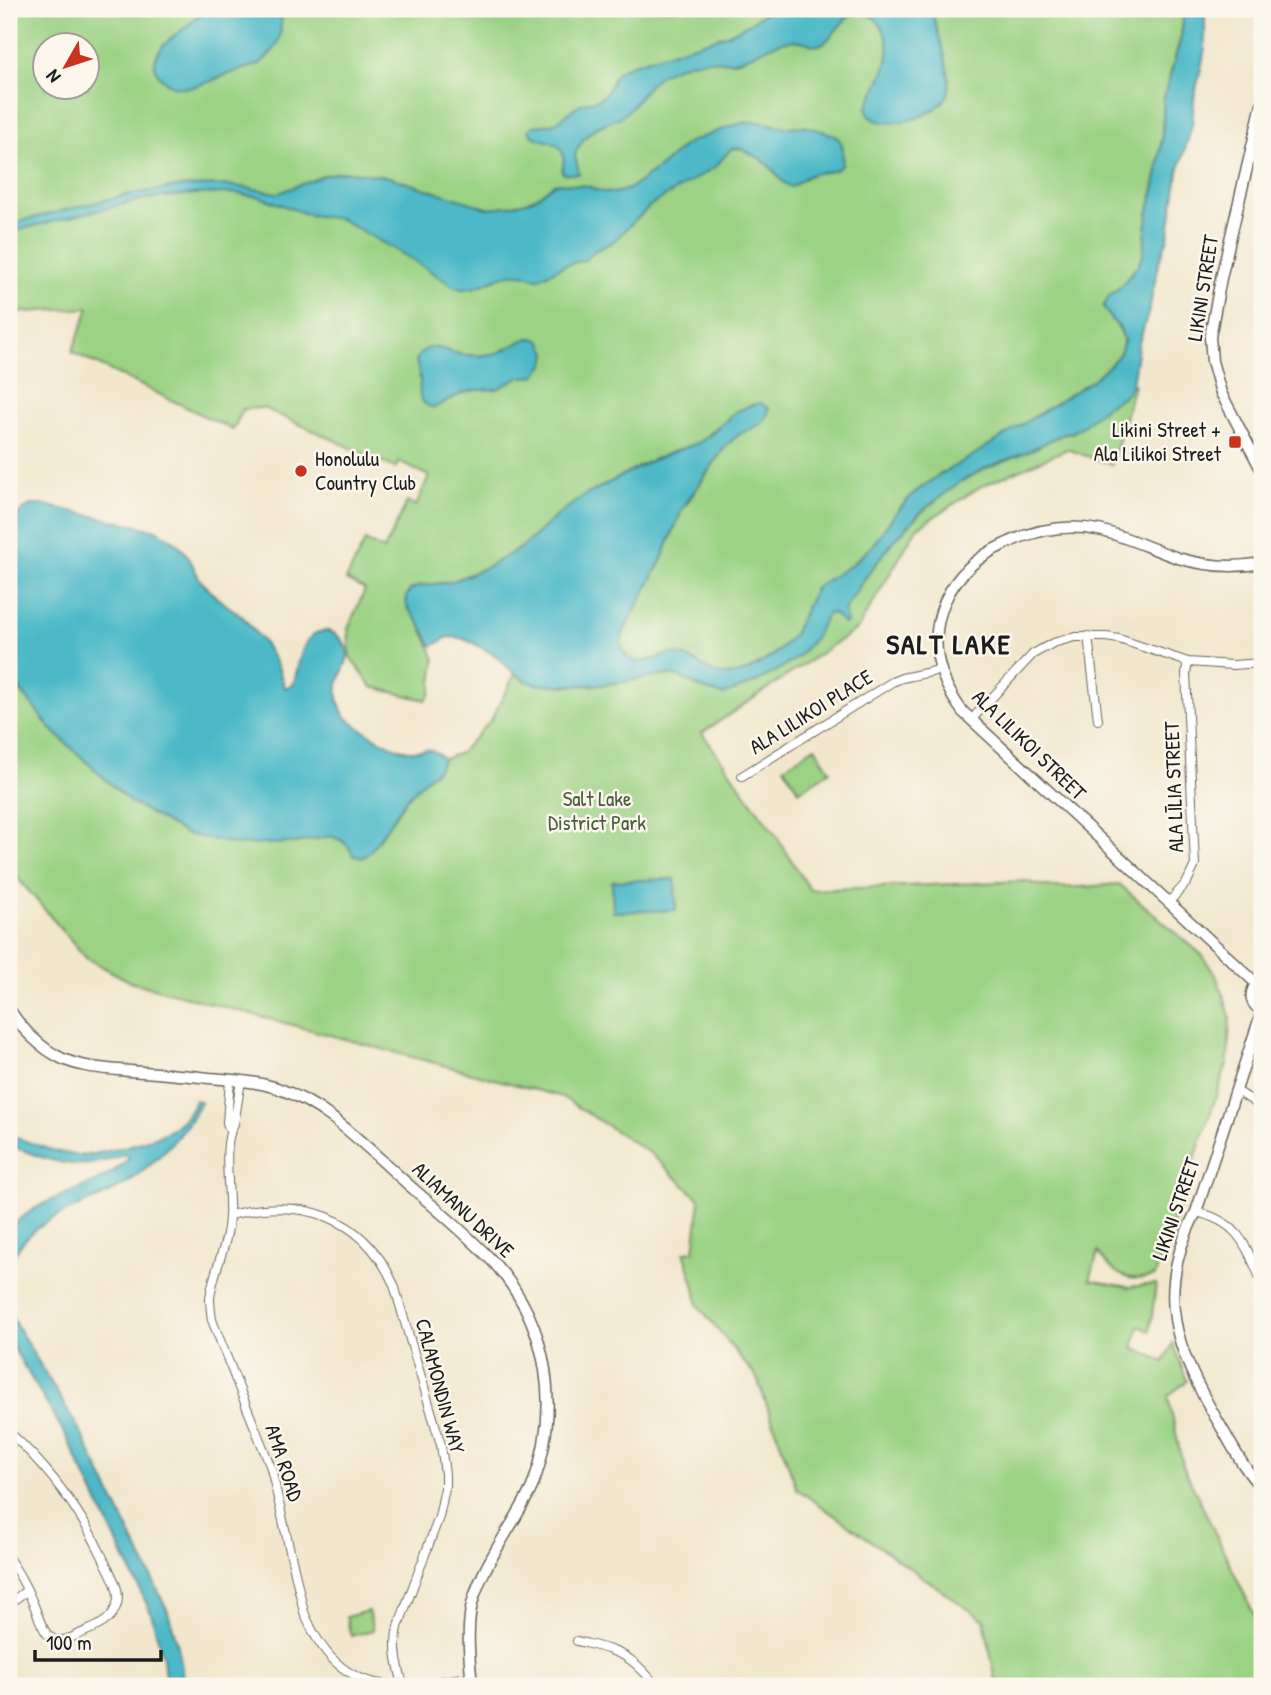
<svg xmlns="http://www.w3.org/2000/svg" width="1271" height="1695" font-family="'Patrick Hand',sans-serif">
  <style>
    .green { fill: #9bd284; stroke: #5c7750; stroke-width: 2; fill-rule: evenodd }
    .water { fill: #4db9c8; stroke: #346a72; stroke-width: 2 }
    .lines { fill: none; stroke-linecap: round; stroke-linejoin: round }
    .minor-casing { stroke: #67635a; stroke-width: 10 }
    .tertiary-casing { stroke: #67635a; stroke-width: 13 }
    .minor { stroke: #fff; stroke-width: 8 }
    .tertiary { stroke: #fff; stroke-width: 10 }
    .poi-dot { fill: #c8321e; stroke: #fbf7ec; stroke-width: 2.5 }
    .labels { text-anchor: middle; stroke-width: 5; stroke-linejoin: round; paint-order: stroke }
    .street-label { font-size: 21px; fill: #1c1c1c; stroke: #fbf7ec }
    .poi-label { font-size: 21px; fill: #1c1c1c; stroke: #fbf7ec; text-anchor: end }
    .park-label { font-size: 21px; fill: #485c40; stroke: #fbf7ec }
    .district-label { font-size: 28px; font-weight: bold; letter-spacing: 2px; fill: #1c1c1c; stroke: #fbf7ec }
  </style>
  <rect width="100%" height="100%" fill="#fbf7ec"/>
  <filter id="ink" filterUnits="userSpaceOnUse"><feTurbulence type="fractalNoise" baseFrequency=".0143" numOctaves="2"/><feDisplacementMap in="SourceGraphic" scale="14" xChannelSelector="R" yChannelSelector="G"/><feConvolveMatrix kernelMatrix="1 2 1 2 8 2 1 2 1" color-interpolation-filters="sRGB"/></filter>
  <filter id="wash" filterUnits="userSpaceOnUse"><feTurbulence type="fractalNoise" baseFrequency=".00686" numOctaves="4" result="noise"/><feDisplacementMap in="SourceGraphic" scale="28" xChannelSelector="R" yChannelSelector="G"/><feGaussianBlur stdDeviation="1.57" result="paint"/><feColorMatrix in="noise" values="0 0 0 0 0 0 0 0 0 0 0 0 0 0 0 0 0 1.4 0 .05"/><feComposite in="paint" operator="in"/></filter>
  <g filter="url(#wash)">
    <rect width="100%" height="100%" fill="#f2e7cd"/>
    <path class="green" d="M 9,9 L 528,9 L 533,10 L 537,9 L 1182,9 L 1183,22 L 1181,37 L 1164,97 L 1162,138 L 1157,176 L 1148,215 L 1143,255 L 1137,267 L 1120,287 L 1110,295 L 1111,319 C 1139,345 1113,364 1091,381 L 969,458 L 936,477 L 914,493 L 896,513 L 871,547 L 851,565 L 816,587 L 793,635 L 786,645 L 760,664 L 747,671 L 735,674 L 724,675 L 714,673 L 694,661 L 656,659 L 637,662 L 627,657 L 621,646 L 623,633 L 661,561 L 681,512 L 725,447 L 734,438 L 743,432 L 761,423 L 718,427 L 700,442 L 652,460 L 582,497 L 560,513 L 522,547 L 487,567 L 451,582 L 418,586 L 420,624 L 428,641 L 435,660 L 431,693 L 426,700 L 372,687 L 350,657 L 348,628 L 365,590 L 346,580 L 365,541 L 384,550 L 407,502 L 416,506 L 429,476 L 399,462 L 395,468 L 264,408 L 243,409 L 233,430 L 72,352 L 89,308 L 9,313 ZM 46,46 L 88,46 L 88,88 L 46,88 Z
      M 1132,384 L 1134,385 L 1112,465 L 1067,449 L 980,487 L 917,528 L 858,628 L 702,733 L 775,834 L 810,890 L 1026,881 C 1054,892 1088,886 1119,884 L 1202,955 L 1216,976 L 1224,996 L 1230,1017 L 1228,1061 L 1155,1276 C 1127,1284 1113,1274 1098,1252 L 1090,1280 L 1129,1287 L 1156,1284 L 1150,1331 L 1139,1326 L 1133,1347 L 1164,1362 L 1173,1343 L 1187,1381 L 1168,1396 L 1183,1466 L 1262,1631 L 1262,1686 L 997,1686 L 984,1620 L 797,1489 L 757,1378 L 698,1305 L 695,1287 L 684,1252 L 694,1251 L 700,1200 L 650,1153 L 562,1097 L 131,982 L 86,958 L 9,868 L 9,675 L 51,729 L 130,802 L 186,834 L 294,843 L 331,836 L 341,840 L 348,846 L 354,856 L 393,816 L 407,798 L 425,779 L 438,769 L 443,759 L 460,753 L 491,720 L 515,674 L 526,681 L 564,686 L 602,685 L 667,675 L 680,677 L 703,689 L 752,684 L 775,672 L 798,657 L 815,637 L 828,613 L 834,614 L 844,624 L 847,622 L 844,613 L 845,608 L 870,571 L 894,541 L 919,514 L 939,498 L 960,482 L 984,469 L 1031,450 L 1061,435 L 1074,432 L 1084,425 L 1104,408 L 1125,395 Z
      M 815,747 L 830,771 L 799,791 L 784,767 Z
      M 368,1611 L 373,1630 L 351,1636 L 346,1617 Z"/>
    <path class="water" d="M 203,9 L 283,9 C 280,19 282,31 279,40 C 276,49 267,58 260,64 C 250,68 239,70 229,74 C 207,82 177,100 159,75 C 154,69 153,62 157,55 C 166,36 192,28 203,9 Z
      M 770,9 L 931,9 C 937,29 951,70 949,90 C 946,118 867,138 867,107 C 879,81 901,51 879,23 C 874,16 864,12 855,14 C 840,18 834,40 819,45 C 813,47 810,43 805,42 C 798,40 790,40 783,42 C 766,46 751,58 734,61 C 725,63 717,60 708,60 C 693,60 675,67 662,74 C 645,84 637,105 622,116 C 616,120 609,122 602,125 C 590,130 579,143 575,155 L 579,174 L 564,174 L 562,172 C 563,167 564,161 563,155 C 559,136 536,145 529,131 L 532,126 C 539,125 547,126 554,123 C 564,120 570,108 581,104 C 587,101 596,101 602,97 C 616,87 605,75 630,65 L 729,34 L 750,23 Z
      M 1182,9 L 1203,9 L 1205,12 L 1205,50 L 1194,99 L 1192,125 L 1178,174 L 1168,238 L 1159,262 L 1149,310 L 1138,346 L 1132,384 L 1125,395 L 1104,408 L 1084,425 L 1073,432 L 1061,435 L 1031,450 L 984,469 L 960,482 L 939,498 L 919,514 L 894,541 L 870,571 L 845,608 L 844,613 L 847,621 L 844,624 L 834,614 L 828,613 L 815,637 L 798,657 L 775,672 L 752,684 L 723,695 L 703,689 L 680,677 L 667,675 L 602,685 L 538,685 L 526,681 L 515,674 L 496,656 L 473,643 L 461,638 L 448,637 L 433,646 L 431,644 L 420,624 L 407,607 L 406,597 L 410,590 L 418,586 L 451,582 L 487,567 L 522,547 L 560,513 L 582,497 L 652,460 L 700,442 L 710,435 L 735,412 L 751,405 L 761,403 L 769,409 L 767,416 L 761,424 L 738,435 L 725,447 L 688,500 L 681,512 L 661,561 L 623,633 L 621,646 L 627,657 L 637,662 L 647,661 L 670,654 L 678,654 L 694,661 L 714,673 L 724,675 L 735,674 L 747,671 L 774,655 L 793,635 L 816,587 L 851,565 L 871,547 L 896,513 L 914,493 L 936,477 L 969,458 L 1091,381 L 1111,364 L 1120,353 L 1124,341 L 1120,328 L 1111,319 L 1103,307 L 1110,295 L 1120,287 L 1137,267 L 1143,255 L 1148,215 L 1157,176 L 1162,138 L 1164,97 L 1181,37 L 1183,22 Z
      M 748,122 L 759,122 L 787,127 L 805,126 L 832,134 L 839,139 L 843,148 L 842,165 C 833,175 822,170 810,175 C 803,178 798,184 791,187 L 784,183 L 770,167 L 761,159 L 742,149 L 734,148 L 730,150 L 715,167 L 651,205 L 613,242 L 594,251 L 585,260 L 565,265 L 540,278 L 535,278 L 523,274 L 509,274 L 474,288 L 461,289 L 455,287 L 408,257 L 340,219 L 309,215 L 260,197 L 234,193 L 195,194 L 144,199 L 14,231 L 10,228 L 13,223 L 25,220 L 126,195 L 177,187 L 216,185 L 235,186 L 279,193 L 325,175 L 339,172 L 351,172 L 389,177 L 487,208 L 508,206 L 526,202 L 537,197 L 554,184 L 557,183 L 588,186 L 596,190 L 604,192 L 614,193 L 629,189 L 660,167 L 687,143 L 731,126 Z
      M 529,338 L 537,339 L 542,342 L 547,353 L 545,363 L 536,375 L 530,377 L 519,377 L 498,389 L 476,390 L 463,393 L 434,408 C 416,403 420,393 420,378 C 419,372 417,366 416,360 C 427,339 442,350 460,354 C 471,356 482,356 493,354 C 506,351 517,342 529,338 Z
      M 30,505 L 44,505 L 156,530 L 176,542 L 188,556 L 200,580 L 217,598 L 243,617 L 264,643 L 278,667 L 285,688 L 293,685 C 300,667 299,630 327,631 C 333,632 338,635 341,639 C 354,654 345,663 340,678 C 335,691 338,710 348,719 C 361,730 387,745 404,750 C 421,755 428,741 443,759 L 438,769 L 425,780 L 407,798 L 370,852 L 362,858 L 354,856 L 348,846 L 341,840 L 331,836 L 294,843 L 239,845 L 186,834 L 130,802 L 51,729 L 9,675 L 9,516 L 16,516 Z
      M 675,879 L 676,910 L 613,912 L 612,881 Z
      M 195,1100 L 201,1102 C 184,1135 147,1173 115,1190 C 74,1211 27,1219 9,1266 L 9,1230 C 40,1192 97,1193 129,1158 L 126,1154 C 114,1158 101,1163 89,1164 C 61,1167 34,1154 9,1145 L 9,1135 C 30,1142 54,1153 77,1155 C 92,1156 106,1151 120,1148 C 149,1140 183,1133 195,1100 Z
      M 9,1308 L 15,1323 L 79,1429 L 167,1609 C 175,1634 183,1659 183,1686 L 166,1686 L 163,1658 L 151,1613 L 66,1436 L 9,1341 Z"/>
  </g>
  <g filter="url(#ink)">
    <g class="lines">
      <defs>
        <path id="minor" d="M 1088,636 L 1098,720
          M 971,720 L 1033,654 L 1053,643 L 1075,637 L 1106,637 L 1119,639 L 1188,662 L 1233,665 L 1262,663
          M 742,776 L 892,682 L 902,678 L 940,670
          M 1169,902 L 1187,882 L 1195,865 L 1186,673 L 1188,662
          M 241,1081 L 234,1124 C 221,1144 231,1193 229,1217 C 228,1246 213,1271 210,1298 C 210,1305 211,1313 212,1320 L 271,1468 L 304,1612 C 323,1660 353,1688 406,1685 C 428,1684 450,1679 472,1677
          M 1237,1091 L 1262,1107
          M 230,1130 L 227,1123 L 230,1079
          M 1196,1212 C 1240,1222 1245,1245 1262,1282
          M 230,1215 C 300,1197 363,1214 394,1285 L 441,1445 L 445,1474 L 445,1488 L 439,1517 L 398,1627 C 393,1648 398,1665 403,1685
          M 9,1432 C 50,1469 83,1514 106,1564 C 113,1578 123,1594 115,1609 C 109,1624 90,1629 77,1635 C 67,1640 56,1644 48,1635 C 40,1626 37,1611 32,1601 C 26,1586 18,1572 9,1559
          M 9,1604 L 27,1590
          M 577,1641 C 595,1646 616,1649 632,1661 C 641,1668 649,1677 656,1686"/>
        <path id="tertiary" d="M 1262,104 L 1221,278 L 1210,337 L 1212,361 L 1221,393 L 1262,471
          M 1262,982 L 1254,987 C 1249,997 1252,1006 1262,1010
          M 1257,984 L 962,711 C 938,678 928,640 945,601 C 957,574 978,556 1005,544 C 1034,530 1066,524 1098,530 C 1126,536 1151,549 1178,558 C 1205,566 1235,568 1262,563
          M 9,1009 C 21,1028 41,1049 63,1059 C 83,1068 108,1069 130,1071 C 157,1073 183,1075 209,1078 C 232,1080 255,1081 277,1088 C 327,1105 363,1144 401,1178 C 432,1206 467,1233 495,1264 C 550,1326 561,1410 532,1487 C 514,1526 475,1573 470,1615 C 467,1638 470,1663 472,1686
          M 1262,1011 L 1196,1212 C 1153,1294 1176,1350 1220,1425 C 1233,1447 1244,1470 1262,1488"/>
      </defs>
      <use href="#minor" class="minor-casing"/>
      <use href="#tertiary" class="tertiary-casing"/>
      <use href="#minor" class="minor"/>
      <use href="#tertiary" class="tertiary"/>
    </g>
  </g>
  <g class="poi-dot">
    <rect x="1228" y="435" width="14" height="14" rx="3.5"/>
    <circle cx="301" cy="471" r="7"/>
  </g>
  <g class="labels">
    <g class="street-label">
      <text transform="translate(1203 288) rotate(-81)" y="7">LIKINI STREET</text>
      <text transform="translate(811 712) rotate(-32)" y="7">ALA LILIKOI PLACE</text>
      <text transform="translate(1029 745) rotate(44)" y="7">ALA LILIKOI STREET</text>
      <text transform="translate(1174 787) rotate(-92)" y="7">ALA LĪLIA STREET</text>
      <text transform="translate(1176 1209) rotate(-71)" y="7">LIKINI STREET</text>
      <text transform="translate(463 1210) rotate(43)" y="7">ALIAMANU DRIVE</text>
      <text transform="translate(440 1386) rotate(75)" y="7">CALAMONDIN WAY</text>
      <text transform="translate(284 1463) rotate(72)" y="7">AMA ROAD</text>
    </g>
    <g class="poi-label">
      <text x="1221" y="437">Likini Street +<tspan x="1221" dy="24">Ala Lilikoi Street</tspan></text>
      <text x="315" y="466" text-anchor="start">Honolulu<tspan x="315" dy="24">Country Club</tspan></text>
    </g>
    <g class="park-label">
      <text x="597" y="806">Salt Lake<tspan x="597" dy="24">District Park</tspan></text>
    </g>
    <g class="district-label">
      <text x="949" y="654">SALT LAKE</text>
    </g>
  </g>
  <rect width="1271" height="1695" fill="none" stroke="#fbf7ec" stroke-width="35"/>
  <g transform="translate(66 66) rotate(231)"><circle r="33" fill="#fbf7ec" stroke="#a29f99" stroke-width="2"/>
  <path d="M0-5L12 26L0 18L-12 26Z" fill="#c8321e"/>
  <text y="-10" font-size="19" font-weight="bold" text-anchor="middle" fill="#1c1c1c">N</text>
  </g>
  <path d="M35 1650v10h126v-10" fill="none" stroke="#1c1c1c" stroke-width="3.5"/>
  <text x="46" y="1650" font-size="21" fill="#1c1c1c" stroke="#fbf7ec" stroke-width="5" paint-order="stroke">100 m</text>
</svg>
